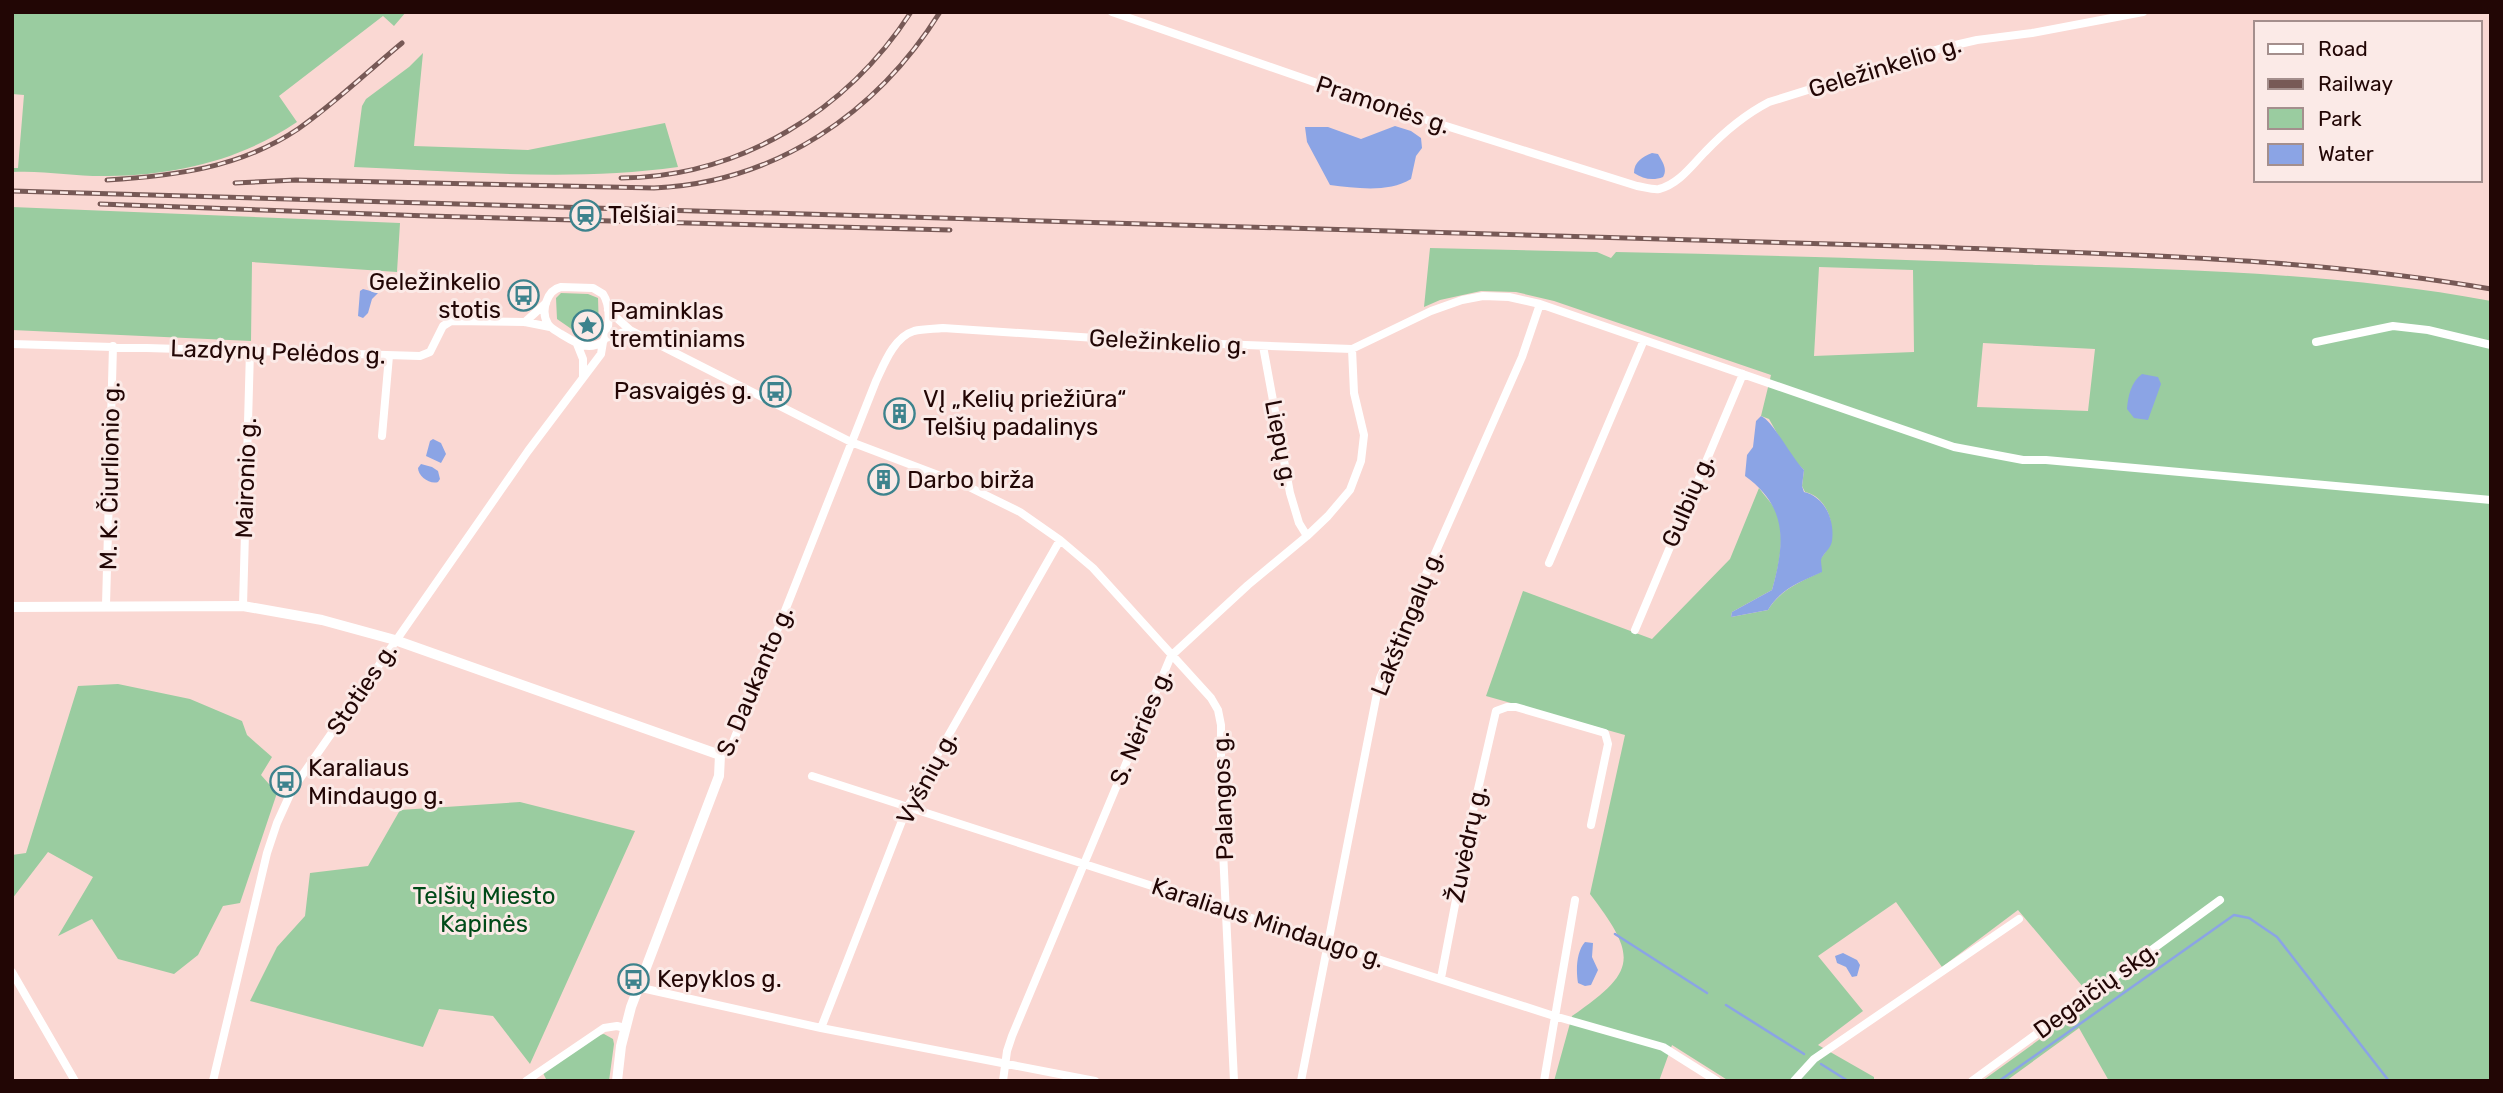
<svg xmlns="http://www.w3.org/2000/svg" width="2503" height="1093" font-family="Rubik,sans-serif">
  <style>
    .green { fill: #9acca0; fill-rule: evenodd }
    .water { fill: #8ba4e5 }
    .lines { fill: none; stroke-linecap: round; stroke-linejoin: round }
    .stream { stroke: #8ba4e5; stroke-width: 2.5 }
    .street { stroke: #fff; stroke-width: 8 }
    .secondary { stroke: #fff; stroke-width: 10 }
    .rail-casing { stroke: #775956; stroke-width: 5 }
    .rail { stroke: #fbeae7; stroke-width: 2.5; stroke-dasharray: 8; stroke-linecap: butt }
    .labels { text-anchor: middle; stroke-width: 6; stroke-linejoin: round; paint-order: stroke }
    .street-label { font-size: 24px; fill: #220605; stroke: #fbeae7 }
    .poi-label { font-size: 24px; fill: #220605; stroke: #fbeae7; text-anchor: start }
    .park-label { font-size: 24px; fill: #004a18; stroke: #fbeae7 }
  </style>
  <rect width="100%" height="100%" fill="#fad8d3"/>
  <path class="green" d="M 12,12 L 406,12 L 394,26 L 383,16 L 279,96 L 297,122 C 241,160 176,175 109,176 C 77,177 45,170 12,172 L 12,168 L 18,168 L 24,95 L 12,94 Z
    M 423,53 L 414,146 L 528,150 L 665,123 L 678,167 C 571,182 461,171 354,167 L 362,106 L 366,99 L 409,67 Z
    M 12,207 L 400,223 L 397,272 L 252,262 L 251,341 L 12,330 Z
    M 1430,248 L 1597,252 L 1611,258 L 1616,252 C 1757,255 1898,259 2039,265 C 2190,270 2341,273 2491,301 L 2491,1081 L 2109,1081 L 2079,1028 L 2006,1081 L 1982,1081 L 2094,1000 L 2018,910 L 1942,967 L 1896,902 L 1818,956 L 1863,1011 L 1818,1045 L 1874,1077 L 1874,1081 L 1729,1081 L 1672,1045 L 1659,1081 L 1554,1081 L 1572,1016 C 1637,971 1638,957 1590,894 L 1625,735 L 1486,696 L 1523,591 L 1652,639 L 1730,559 L 1759,488 C 1764,495 1772,503 1776,511 C 1786,535 1779,566 1772,590 L 1732,612 L 1731,617 L 1768,610 C 1781,589 1800,582 1821,572 L 1821,558 C 1840,538 1832,498 1805,492 L 1802,486 L 1804,470 L 1790,456 L 1769,419 L 1761,416 L 1771,375 L 1554,301 L 1516,292 L 1481,291 L 1440,300 L 1424,307 ZM 1819,267 L 1913,270 L 1914,352 L 1814,356 ZM 1983,343 L 2095,349 L 2088,411 L 1977,407 Z
    M 561,293 L 588,294 L 598,298 L 599,330 L 595,335 L 583,337 L 557,319 L 556,298 Z
    M 118,684 L 190,699 L 242,721 L 247,735 L 272,757 L 261,775 L 277,793 L 240,903 L 223,906 L 198,955 L 174,974 L 118,959 L 92,919 L 58,936 L 93,877 L 48,852 L 12,899 L 12,855 L 26,853 L 78,686 Z
    M 520,802 L 635,831 L 530,1064 L 493,1016 L 439,1009 L 423,1047 L 250,1001 L 277,947 L 305,916 L 310,873 L 368,866 L 400,810 Z
    M 604,1034 L 613,1039 L 614,1044 L 609,1081 L 547,1081 L 543,1073 L 598,1035 Z"/>
  <path class="water" d="M 1395,126 L 1411,131 L 1421,138 L 1422,148 L 1416,156 L 1411,179 C 1388,193 1356,188 1330,185 L 1307,142 L 1305,127 L 1328,127 L 1361,139 Z
    M 1652,153 L 1658,154 C 1662,161 1668,169 1663,177 C 1653,181 1643,179 1634,173 C 1634,162 1642,157 1652,153 Z
    M 363,289 L 378,293 L 372,299 L 368,313 L 363,318 L 358,316 L 360,291 Z
    M 2142,374 L 2158,377 L 2161,384 L 2148,420 L 2134,418 L 2127,409 C 2128,396 2131,382 2142,374 Z
    M 1761,416 C 1773,421 1791,457 1804,470 L 1802,486 L 1804,492 C 1825,497 1835,520 1832,541 C 1831,549 1822,554 1821,560 C 1821,564 1822,568 1822,572 C 1800,582 1780,589 1768,610 L 1731,617 L 1732,612 L 1772,590 C 1785,543 1788,507 1745,476 L 1747,455 L 1753,447 L 1756,421 Z
    M 433,439 L 441,443 L 446,454 L 441,463 L 426,456 L 430,441 Z
    M 421,464 L 432,467 L 438,471 L 440,479 L 438,482 C 430,485 418,476 418,468 Z
    M 1585,942 L 1593,943 L 1592,957 L 1598,970 L 1591,985 L 1585,986 L 1578,983 C 1576,971 1576,952 1585,942 Z
    M 1843,953 L 1857,960 L 1860,965 L 1857,976 L 1852,977 L 1846,967 L 1837,963 L 1835,956 Z"/>
  <g class="lines">
    <path class="stream" d="M 1615,934 L 1707,993
      M 1726,1005 L 1804,1054
      M 1821,1064 L 1848,1081
      M 1999,1081 L 2234,915 L 2249,918 L 2277,937 L 2389,1081"/>
    <path class="street" d="M 1112,12 L 1389,108 L 1637,186 C 1644,187 1653,190 1659,189 C 1679,184 1692,165 1705,152 C 1724,132 1744,115 1769,102 L 1942,48 L 1977,40 L 2032,33 L 2143,12
      M 561,287 L 593,288 L 603,294 C 611,306 610,330 603,342 C 587,351 576,343 561,334 C 557,331 551,329 548,324 C 540,311 547,290 561,287 Z
      M 608,310 L 630,330 L 851,442 L 967,486 L 1020,512 L 1060,540 L 1093,568 L 1211,698 L 1218,710 L 1221,725 L 1221,809 L 1234,1081
      M 525,322 L 546,303
      M 606,338 L 630,330
      M 2316,342 L 2393,326 L 2428,330 L 2491,345
      M 12,344 L 420,356 L 430,352 L 443,326 L 451,321 L 525,322 L 550,327
      M 577,344 L 583,359 L 583,376
      M 1263,346 L 1290,493 L 1299,523 L 1307,536
      M 382,436 L 389,356
      M 1549,563 L 1644,340
      M 106,605 L 113,346
      M 243,606 L 250,350
      M 1635,630 L 1743,374
      M 720,755 L 733,742 L 876,381 C 884,364 894,337 914,331 C 923,329 934,329 943,328 L 1141,341 L 1352,349 L 1431,311 L 1462,300 L 1483,296 L 1509,297 L 1540,304 L 1954,447 L 2023,460 L 2046,460 L 2491,500
      M 812,776 L 1554,1016 L 1663,1047 L 1717,1081
      M 12,972 L 75,1081
      M 1441,978 L 1473,811 L 1496,711 L 1507,707 L 1516,707 L 1605,733 L 1608,744 L 1591,825
      M 637,987 L 821,1028 L 1095,1081
      M 821,1028 L 907,808 L 1060,540
      M 213,1081 L 267,853 L 277,823 L 292,790 L 528,451 L 601,354 L 603,342
      M 526,1081 L 604,1028 L 617,1026 L 625,1028
      M 1003,1081 L 1007,1051 L 1012,1036 L 1171,656 L 1248,585 L 1307,536 L 1328,516 L 1350,490 L 1361,461 L 1364,435 L 1354,393 L 1352,349
      M 1301,1081 L 1380,678 L 1522,357 L 1540,304
      M 1544,1081 L 1575,900
      M 1794,1081 L 1814,1059 L 2019,919
      M 1972,1081 L 2220,900"/>
    <path class="secondary" d="M 12,607 L 243,606 L 322,620 L 395,640 L 720,755 L 719,776 L 631,1007 L 621,1046 L 617,1081"/>
    <defs>
      <path id="rail" d="M 621,178 C 740,177 847,111 911,12
        M 107,180 C 174,176 240,168 298,129 C 334,104 368,71 402,43
        M 235,183 L 296,180 L 654,188 C 775,183 877,113 940,12
        M 12,191 L 1936,247 C 2122,255 2307,257 2491,289
        M 100,204 L 428,216 L 950,230"/>
    </defs>
    <use href="#rail" class="rail-casing"/>
    <use href="#rail" class="rail"/>
  </g>
  <defs>
    <symbol id="station-ring" viewBox="-11 -11 22 22"><circle r="9.5" fill="#fbeae7" stroke="#3d838d" stroke-width="1.5"/><path d="M-3-6H3Q5-6 5-4V2Q5 4 3 4L4.5 6H3L1.5 4h-3L-3 6H-4.5L-3 4Q-5 4-5 2V-4Q-5-6-3-6ZM-3.5-4v3h7v-3ZM-3.5 1v1.5H-2V1ZM2 1v1.5H3.5V1Z" fill="#3d838d"/></symbol>
    <symbol id="bus-ring" viewBox="-11 -11 22 22"><circle r="9.5" fill="#fbeae7" stroke="#3d838d" stroke-width="1.5"/><path d="M-5-6H5V4H4V6H2V4H-2V6H-4V4H-5ZM-3.5-4V0h7V-4ZM-3.5 1.2v1.5H-2V1.2ZM2 1.2v1.5H3.5V1.2Z" fill="#3d838d"/></symbol>
    <symbol id="sight-ring" viewBox="-11 -11 22 22"><circle r="9.5" fill="#fbeae7" stroke="#3d838d" stroke-width="1.5"/><path d="M0-6L1.8-2.2L6-1.7L2.9 1.2L3.7 5.4L0 3.3L-3.7 5.4L-2.9 1.2L-6-1.7L-1.8-2.2Z" fill="#3d838d"/></symbol>
    <symbol id="building-ring" viewBox="-11 -11 22 22"><circle r="9.5" fill="#fbeae7" stroke="#3d838d" stroke-width="1.5"/><path d="M-4-6H4V6H1V3H-1V6H-4ZM-2.5-4.3h1.7v1.8h-1.7ZM.8-4.3h1.7v1.8H.8ZM-2.5-1h1.7V.8h-1.7ZM.8-1h1.7V.8H.8Z" fill="#3d838d"/></symbol>
  </defs>
  <g fill-rule="evenodd">
    <use href="#station-ring" x="568" y="198" width="35" height="35"/>
    <use href="#bus-ring" x="506" y="278" width="35" height="35"/>
    <use href="#sight-ring" x="570" y="308" width="35" height="35"/>
    <use href="#bus-ring" x="758" y="374" width="35" height="35"/>
    <use href="#building-ring" x="882" y="396" width="35" height="35"/>
    <use href="#building-ring" x="866" y="462" width="35" height="35"/>
    <use href="#bus-ring" x="268" y="764" width="35" height="35"/>
    <use href="#bus-ring" x="616" y="962" width="35" height="35"/>
  </g>
  <g class="labels">
    <g class="street-label">
      <text transform="translate(1885 67) rotate(-17)" y="8">Geležinkelio g.</text>
      <text transform="translate(1383 105) rotate(18)" y="8">Pramonės g.</text>
      <text transform="translate(1168 342) rotate(3)" y="8">Geležinkelio g.</text>
      <text transform="translate(278 352) rotate(2)" y="8">Lazdynų Pelėdos g.</text>
      <text transform="translate(1281 443) rotate(79)" y="8">Liepų g.</text>
      <text transform="translate(110 476) rotate(-89)" y="8">M. K. Čiurlionio g.</text>
      <text transform="translate(246 478) rotate(-88)" y="8">Maironio g.</text>
      <text transform="translate(1688 501) rotate(-67)" y="8">Gulbių g.</text>
      <text transform="translate(1407 623) rotate(-68)" y="8">Lakštingalų g.</text>
      <text transform="translate(755 681) rotate(-67)" y="8">S. Daukanto g.</text>
      <text transform="translate(362 689) rotate(-56)" y="8">Stoties g.</text>
      <text transform="translate(1141 727) rotate(-67)" y="8">S. Nėries g.</text>
      <text transform="translate(927 778) rotate(-62)" y="8">Vyšnių g.</text>
      <text transform="translate(1223 796) rotate(-92)" y="8">Palangos g.</text>
      <text transform="translate(1467 844) rotate(-78)" y="8">Žuvėdrų g.</text>
      <text transform="translate(1268 923) rotate(18)" y="8">Karaliaus Mindaugo g.</text>
      <text transform="translate(2096 990) rotate(-36)" y="8">Degaičių skg.</text>
    </g>
    <g class="poi-label">
      <text x="608" y="223">Telšiai</text>
      <text x="501" y="290" text-anchor="end">Geležinkelio<tspan x="501" dy="28">stotis</tspan></text>
      <text x="610" y="319">Paminklas<tspan x="610" dy="28">tremtiniams</tspan></text>
      <text x="752" y="399" text-anchor="end">Pasvaigės g.</text>
      <text x="923" y="407">VĮ „Kelių priežiūra“<tspan x="923" dy="28">Telšių padalinys</tspan></text>
      <text x="907" y="488">Darbo birža</text>
      <text x="308" y="776">Karaliaus<tspan x="308" dy="28">Mindaugo g.</tspan></text>
      <text x="657" y="987">Kepyklos g.</text>
    </g>
    <g class="park-label">
      <text x="484" y="904">Telšių Miesto<tspan x="484" dy="28">Kapinės</tspan></text>
    </g>
  </g>
  <rect width="2503" height="1093" fill="none" stroke="#220605" stroke-width="28"/>
  <rect x="2254" y="21" width="228" height="161" fill="#fbeae7" stroke="#a48f8d" stroke-width="2"/>
  <rect x="2268" y="44" width="35" height="10" fill="#ffffff" stroke="#a48f8d" stroke-width="2"/>
  <text x="2318" y="56" font-size="21" fill="#220605">Road</text>
  <rect x="2268" y="79" width="35" height="10" fill="#775956" stroke="#a48f8d" stroke-width="2"/>
  <text x="2318" y="91" font-size="21" fill="#220605">Railway</text>
  <rect x="2268" y="108" width="35" height="21" fill="#9acca0" stroke="#a48f8d" stroke-width="2"/>
  <text x="2318" y="126" font-size="21" fill="#220605">Park</text>
  <rect x="2268" y="144" width="35" height="21" fill="#8ba4e5" stroke="#a48f8d" stroke-width="2"/>
  <text x="2318" y="161" font-size="21" fill="#220605">Water</text>
</svg>
